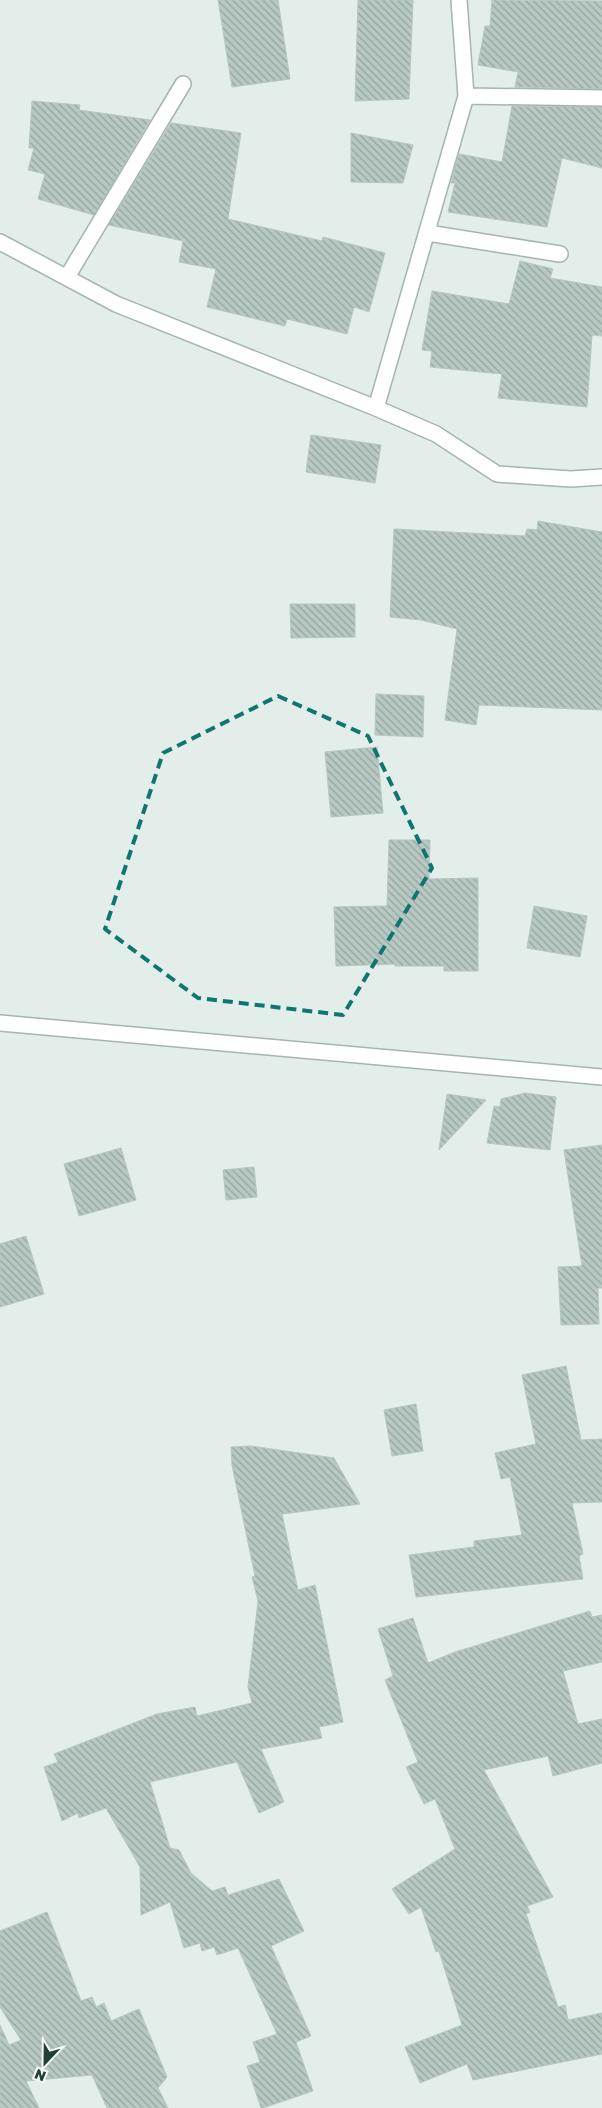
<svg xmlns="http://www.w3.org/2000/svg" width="602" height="2108" font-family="'Golos Text',sans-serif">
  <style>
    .building { fill: url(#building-back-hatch); stroke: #b5c7c0 }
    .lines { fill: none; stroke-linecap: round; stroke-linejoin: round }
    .minor-casing { stroke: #a5b5b0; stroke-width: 18 }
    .minor { stroke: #fff; stroke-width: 15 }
    .marked { fill: none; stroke: #0f766e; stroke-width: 4; stroke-dasharray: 10 6; stroke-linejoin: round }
  </style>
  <defs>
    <pattern id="building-back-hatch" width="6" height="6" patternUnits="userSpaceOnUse" patternTransform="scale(1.25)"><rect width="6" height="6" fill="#b8c8c2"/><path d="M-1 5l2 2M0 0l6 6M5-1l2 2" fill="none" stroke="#95a49e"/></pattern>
  </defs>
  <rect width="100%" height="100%" fill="#e3ede9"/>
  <path class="building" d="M 218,0 L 278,0 L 290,79 L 232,87 Z
    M 358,0 L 413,0 L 409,99 L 355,101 Z
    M 492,0 L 602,1 L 602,89 L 515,87 L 518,72 L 478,65 L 485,26 L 490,26 Z
    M 32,101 L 80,105 L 79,110 L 150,120 L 94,215 L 38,199 L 45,174 L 28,170 L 34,148 L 29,148 Z
    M 512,106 L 602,107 L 602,168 L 562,158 L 547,227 L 448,212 L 455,183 L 451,183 L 459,154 L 502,162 Z
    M 171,123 L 241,133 L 228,219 L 322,241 L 323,237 L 385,253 L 369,312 L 354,307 L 347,334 L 287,319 L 285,326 L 207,307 L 216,269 L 179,262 L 183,241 L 109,225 Z
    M 351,133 L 413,145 L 403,183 L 351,182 Z
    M 520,261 L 553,269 L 550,278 L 602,287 L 602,336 L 592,335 L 587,407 L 498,398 L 502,374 L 430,367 L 432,351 L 422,350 L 432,291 L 509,304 Z
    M 311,435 L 381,445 L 375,483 L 306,472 Z
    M 538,521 L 602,532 L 602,710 L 479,705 L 476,725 L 445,720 L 457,629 L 421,620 L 390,617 L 394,529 L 525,536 L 527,529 L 537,530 Z
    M 290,604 L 355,604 L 355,637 L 291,638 Z
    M 376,694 L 424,696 L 423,737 L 375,735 Z
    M 377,747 L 383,813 L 331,817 L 325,752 Z
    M 389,840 L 430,840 L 429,879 L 478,878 L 478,971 L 444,971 L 444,966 L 395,966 L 395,964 L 336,966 L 334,907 L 387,906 Z
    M 534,906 L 587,916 L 580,957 L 527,948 Z
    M 525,1093 L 556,1097 L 550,1150 L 487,1143 L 494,1106 L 500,1107 L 501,1099 Z
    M 447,1094 L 486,1100 L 439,1150 Z
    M 602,1145 L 602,1288 L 598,1288 L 599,1324 L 561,1325 L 558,1267 L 582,1266 L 564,1150 Z
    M 121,1148 L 136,1200 L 79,1216 L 64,1164 Z
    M 254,1167 L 257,1197 L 226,1200 L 223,1170 Z
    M 26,1236 L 44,1294 L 0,1307 L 0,1244 Z
    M 566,1366 L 581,1440 L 602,1439 L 602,1502 L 572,1503 L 583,1554 L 579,1556 L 583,1579 L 416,1597 L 409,1555 L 474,1547 L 474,1541 L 522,1535 L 510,1477 L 501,1479 L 495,1453 L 536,1444 L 522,1375 Z
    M 416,1404 L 423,1451 L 392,1456 L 384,1410 Z
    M 251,1446 L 334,1458 L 360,1504 L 282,1514 L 298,1590 L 315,1585 L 343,1722 L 319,1727 L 322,1738 L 261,1749 L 284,1802 L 259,1813 L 237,1762 L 150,1782 L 170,1848 L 179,1850 L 191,1873 L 212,1891 L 225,1887 L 228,1895 L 279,1879 L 304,1931 L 271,1946 L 311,2036 L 296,2042 L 313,2091 L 263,2108 L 261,2108 L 247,2066 L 260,2062 L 253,2042 L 277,2034 L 238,1948 L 217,1955 L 214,1947 L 202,1951 L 200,1943 L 184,1948 L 170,1902 L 141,1915 L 140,1867 L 106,1808 L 79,1818 L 78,1813 L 62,1821 L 44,1767 L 58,1762 L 54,1754 L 157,1714 L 195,1707 L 197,1716 L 252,1703 L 248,1687 L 258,1601 L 252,1577 L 255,1576 L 232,1465 L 231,1447 Z
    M 590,1611 L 592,1617 L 602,1615 L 602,1662 L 563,1671 L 578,1724 L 602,1719 L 602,1763 L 553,1776 L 548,1756 L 484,1770 L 553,1897 L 527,1906 L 530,1912 L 526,1914 L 558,2007 L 565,2005 L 568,2020 L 602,2013 L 602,2054 L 473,2080 L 467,2064 L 420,2083 L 405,2047 L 462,2025 L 439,1951 L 436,1952 L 421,1907 L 409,1914 L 392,1889 L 455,1849 L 435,1799 L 424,1804 L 406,1767 L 418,1762 L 385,1680 L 393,1676 L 378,1629 L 413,1618 L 428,1663 L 455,1652 Z
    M 47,1912 L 81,2001 L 92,1997 L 96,2007 L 104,2003 L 111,2021 L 139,2009 L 167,2077 L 158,2088 L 168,2108 L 107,2108 L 92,2075 L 26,2081 L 39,2108 L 0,2108 L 0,2025 L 9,2045 L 21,2040 L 0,2007 L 0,1931 Z"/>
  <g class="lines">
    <defs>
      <path id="minor" d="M 466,96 L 602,98
        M 428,233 L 560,254
        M 0,242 L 116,304 L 376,408 L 436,434 L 497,474 L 571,479 L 602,477
        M 67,277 L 183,84
        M 376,408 L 466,96 L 459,0
        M 0,1023 L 602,1077"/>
    </defs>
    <use href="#minor" class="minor-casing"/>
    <use href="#minor" class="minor"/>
  </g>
  <path class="marked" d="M 278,696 L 368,736 L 432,868 L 343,1015 L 198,998 L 105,929 L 163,753 Z"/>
  <g transform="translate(45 2063) rotate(202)" stroke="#f4f9f7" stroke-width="4" paint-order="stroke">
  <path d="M0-4L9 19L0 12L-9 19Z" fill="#223f37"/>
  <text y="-8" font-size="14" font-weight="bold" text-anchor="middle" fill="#223f37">N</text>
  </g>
</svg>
